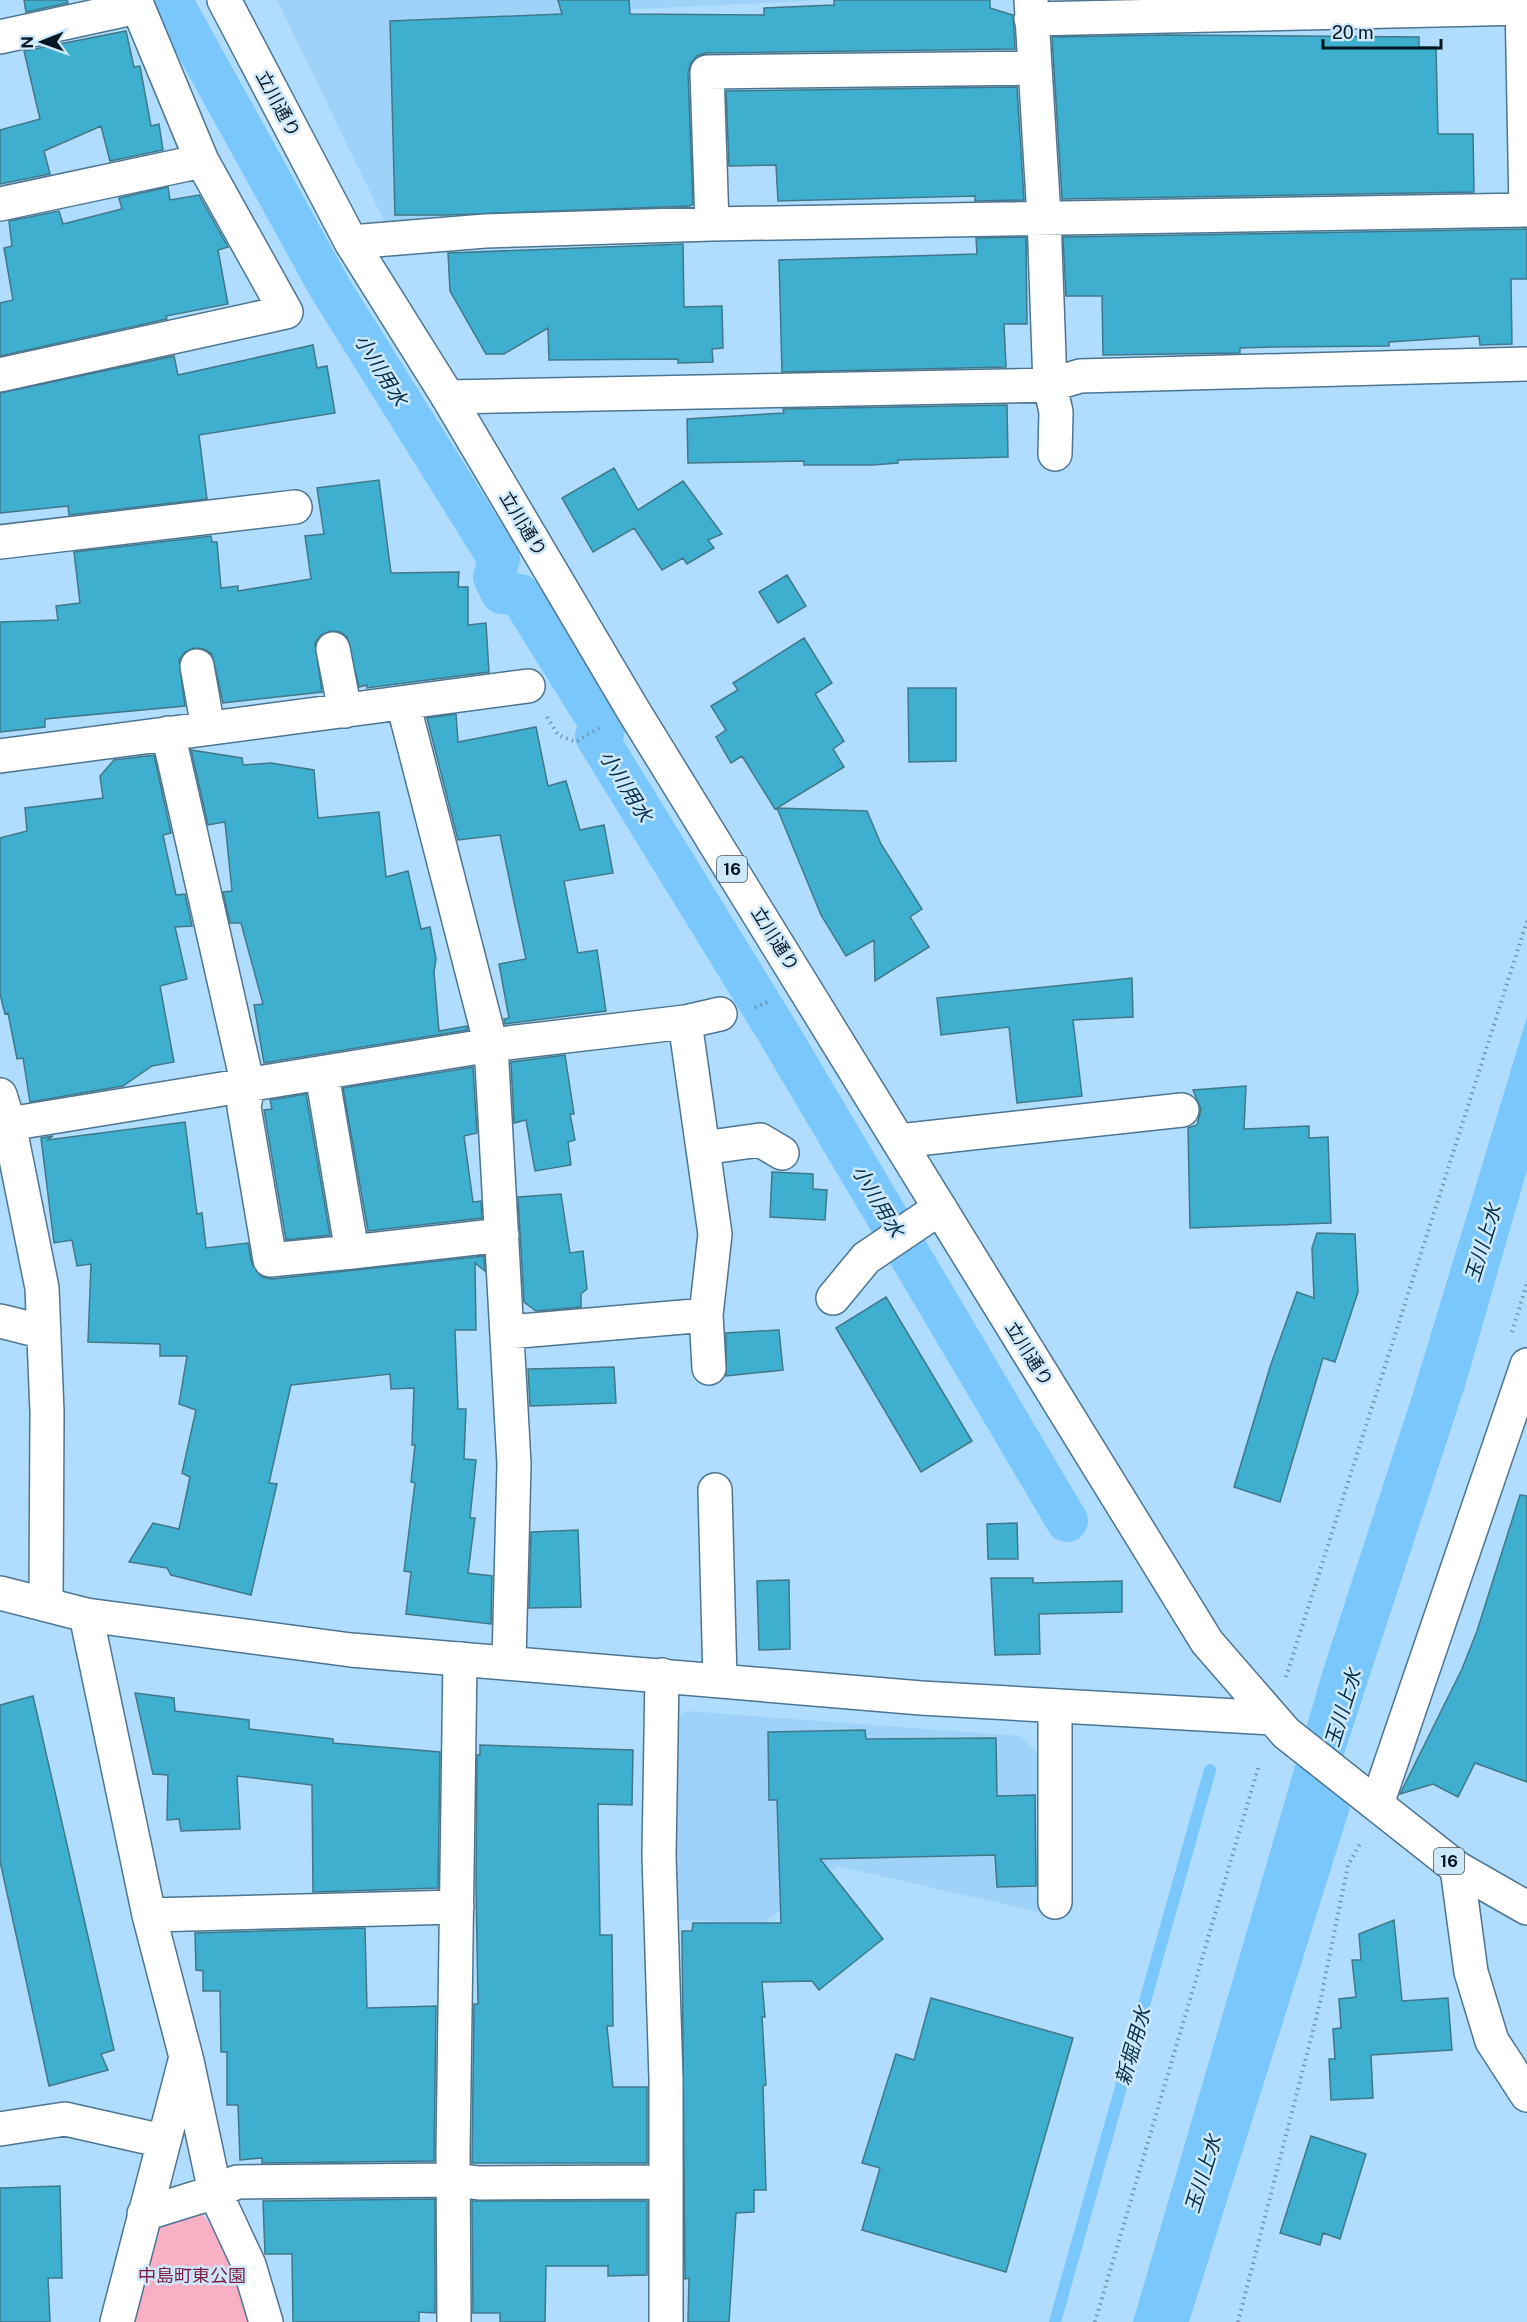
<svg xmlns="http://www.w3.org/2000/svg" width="1527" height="2322" font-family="'Public Sans','Noto Sans JP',sans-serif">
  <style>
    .built { fill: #9fd2f8 }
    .green { fill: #f9b0c5 }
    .water { fill: #7ac7fd }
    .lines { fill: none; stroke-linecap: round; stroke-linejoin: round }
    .stream { stroke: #7ac7fd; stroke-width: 12 }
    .canal { stroke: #7ac7fd; stroke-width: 42 }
    .building { fill: #3fafcf; stroke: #40788a; stroke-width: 1.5 }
    .minor-casing { stroke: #4c7592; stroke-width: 36 }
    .major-casing { stroke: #4c7592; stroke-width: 36 }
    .path { stroke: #7294ad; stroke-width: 4; stroke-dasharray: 1.5 4.5; stroke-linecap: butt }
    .minor { stroke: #fff; stroke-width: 33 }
    .major { stroke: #fff; stroke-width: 33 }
    .labels { text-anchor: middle; stroke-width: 5; stroke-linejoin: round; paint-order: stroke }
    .shield { fill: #cde8fb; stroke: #425563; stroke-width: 1.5 }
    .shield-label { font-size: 16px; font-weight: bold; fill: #061622 }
    .street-label { font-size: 18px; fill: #061622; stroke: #cde8fb }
    .park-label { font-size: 18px; fill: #7b1c44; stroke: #cde8fb }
    .water-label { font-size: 20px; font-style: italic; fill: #002d47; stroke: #cde8fb }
  </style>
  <rect width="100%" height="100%" fill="#b0ddfe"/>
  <path class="built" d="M 277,0 L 826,0 L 614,10 L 616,215 L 385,223 Z
    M 687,1711 L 1020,1736 L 1041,1756 L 1039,1912 L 837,1866 L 764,1923 L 670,1920 L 671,1720 Z"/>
  <path class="green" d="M 201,2211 L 239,2268 L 253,2322 L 135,2322 L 159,2225 Z"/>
  <path class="water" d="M 1527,1017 L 1527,1170 L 1466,1383 L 1333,1788 L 1350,1808 L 1189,2322 L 1133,2322 L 1323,1670 L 1413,1393 Z"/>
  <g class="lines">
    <path class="stream" d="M 1055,2322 L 1210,1770"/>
    <path class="canal" d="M 171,0 L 330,288 L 499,559 L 494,577 L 502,593 L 520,595 L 604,730 L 596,736 L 779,1034 L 1067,1521"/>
  </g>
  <path class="building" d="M 24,0 L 67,0 L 68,3 L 26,12 Z
    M 558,0 L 629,0 L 630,14 L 764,15 L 764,8 L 834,5 L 834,0 L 990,0 L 990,8 L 1013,15 L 1015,49 L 706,53 L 697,56 L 691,63 L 688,72 L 693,204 L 690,206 L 447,215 L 395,215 L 390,21 L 562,14 Z
    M 126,31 L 134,67 L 140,66 L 151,126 L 159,124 L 163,150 L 110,161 L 101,126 L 44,151 L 50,174 L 0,184 L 0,130 L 40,119 L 24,51 Z
    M 1166,35 L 1419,37 L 1419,47 L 1436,47 L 1438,134 L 1473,134 L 1474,192 L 1062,199 L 1052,37 Z
    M 1017,87 L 1024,200 L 975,201 L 975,196 L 778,201 L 776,165 L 729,166 L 726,91 Z
    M 168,187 L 170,200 L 199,195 L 228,247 L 218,250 L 228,304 L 166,316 L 167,319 L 0,356 L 0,303 L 13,300 L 4,248 L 12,246 L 9,221 L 59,211 L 63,224 L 122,209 L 119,198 Z
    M 1527,229 L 1527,279 L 1511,279 L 1512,344 L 1480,345 L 1479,336 L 1389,342 L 1389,346 L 1274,347 L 1240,348 L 1240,353 L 1103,355 L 1102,296 L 1066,296 L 1063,237 Z
    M 1026,237 L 1027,324 L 1004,324 L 1006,367 L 782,372 L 779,260 L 977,254 L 976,238 Z
    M 683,244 L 684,307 L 722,306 L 723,348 L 712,349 L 713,362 L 678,363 L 678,359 L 549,360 L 548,328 L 504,354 L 486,354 L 450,291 L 448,253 Z
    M 313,345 L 317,368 L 327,366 L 335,413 L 199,435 L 207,499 L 69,515 L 68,506 L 0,513 L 0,393 L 174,356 L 178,375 Z
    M 1007,405 L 1008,457 L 898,460 L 898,463 L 872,465 L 804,465 L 804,461 L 688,463 L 687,419 L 784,413 L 783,409 Z
    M 614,468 L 638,510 L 683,481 L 722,534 L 708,540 L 714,548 L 687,564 L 683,558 L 662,570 L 634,528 L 593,552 L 562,498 Z
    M 379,480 L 391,573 L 459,572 L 458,587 L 468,587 L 468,625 L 486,623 L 489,672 L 367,688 L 367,685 L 359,687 L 347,637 L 340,632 L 330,631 L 321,635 L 315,643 L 322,692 L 223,703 L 212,654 L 204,649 L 194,648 L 185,652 L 179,660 L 185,706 L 45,719 L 45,727 L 0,732 L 0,622 L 58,620 L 56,606 L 80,603 L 74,552 L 211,536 L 212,542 L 217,542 L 221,588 L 238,586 L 238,591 L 311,579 L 305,536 L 324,534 L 317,488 Z
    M 787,575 L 806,606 L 778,623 L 759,592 Z
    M 804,638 L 832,683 L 815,694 L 844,741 L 833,749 L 844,767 L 777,808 L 867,811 L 881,844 L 922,909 L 910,917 L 929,947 L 875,981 L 874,940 L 846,956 L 821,915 L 777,808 L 775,809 L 742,756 L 731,763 L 716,737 L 726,730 L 711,706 L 738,690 L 733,683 Z
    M 908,688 L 956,688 L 956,761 L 909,762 Z
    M 456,714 L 458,742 L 536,727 L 548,786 L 566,781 L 580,830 L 604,825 L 613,873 L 564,881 L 578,953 L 597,950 L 606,1011 L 505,1024 L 504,1019 L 509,1018 L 499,964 L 526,959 L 500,835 L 458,840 L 427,718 Z
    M 191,750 L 242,758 L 243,765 L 271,763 L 314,770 L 318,818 L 379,812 L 386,877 L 408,871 L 421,929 L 430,927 L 436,959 L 434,972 L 439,1031 L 467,1026 L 468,1030 L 264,1063 L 254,1005 L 263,1004 L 241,923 L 230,923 L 223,892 L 232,891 L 225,822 L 208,825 Z
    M 154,755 L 171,833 L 163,835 L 176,895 L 185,894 L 192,926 L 175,927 L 187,979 L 160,986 L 174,1062 L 152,1066 L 123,1086 L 30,1102 L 23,1058 L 17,1059 L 8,1013 L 5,1014 L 0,994 L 0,838 L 27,831 L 25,808 L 103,798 L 100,776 L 114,760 Z
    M 1132,978 L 1133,1017 L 1073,1020 L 1082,1096 L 1017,1103 L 1009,1027 L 941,1035 L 937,998 Z
    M 565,1055 L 574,1114 L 570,1114 L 575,1140 L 568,1142 L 571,1165 L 535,1171 L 526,1120 L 514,1123 L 511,1062 Z
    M 473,1067 L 477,1133 L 464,1136 L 473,1202 L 481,1201 L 482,1218 L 368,1231 L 343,1088 Z
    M 1246,1086 L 1244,1129 L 1309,1126 L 1309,1138 L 1328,1137 L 1331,1223 L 1190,1228 L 1188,1128 L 1197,1125 L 1201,1109 L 1193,1090 Z
    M 306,1094 L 330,1235 L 286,1240 L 264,1110 L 272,1109 L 270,1100 Z
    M 185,1122 L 197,1214 L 202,1213 L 206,1248 L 248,1243 L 252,1264 L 262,1277 L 272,1279 L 484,1256 L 485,1271 L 475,1263 L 476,1330 L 455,1330 L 458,1409 L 466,1409 L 464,1459 L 476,1460 L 470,1518 L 475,1518 L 468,1573 L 492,1576 L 491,1624 L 406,1614 L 411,1572 L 404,1571 L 415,1483 L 411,1482 L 415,1445 L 412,1445 L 414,1388 L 391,1389 L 390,1374 L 291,1385 L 269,1483 L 277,1484 L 251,1595 L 171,1575 L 167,1568 L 129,1562 L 153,1523 L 179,1529 L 190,1477 L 182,1473 L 196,1410 L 179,1404 L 187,1356 L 160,1356 L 160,1344 L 88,1342 L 91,1264 L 77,1266 L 72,1240 L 54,1243 L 41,1138 L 53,1136 L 47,1140 Z
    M 772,1172 L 813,1174 L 813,1189 L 827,1190 L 825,1220 L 770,1217 Z
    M 561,1194 L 570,1253 L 583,1251 L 587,1289 L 581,1294 L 581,1307 L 536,1311 L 524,1302 L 518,1197 Z
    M 1317,1233 L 1355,1234 L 1358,1292 L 1335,1362 L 1323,1358 L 1280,1502 L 1234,1487 L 1270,1367 L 1297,1292 L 1314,1298 L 1312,1248 Z
    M 886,1297 L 972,1441 L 921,1472 L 836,1328 Z
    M 779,1330 L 783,1370 L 726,1376 L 726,1333 Z
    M 614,1367 L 616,1403 L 530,1406 L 528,1369 Z
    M 1520,1495 L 1527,1496 L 1527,1782 L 1475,1763 L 1458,1797 L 1433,1784 L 1400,1794 L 1462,1669 L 1477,1631 Z
    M 1017,1523 L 1018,1559 L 988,1559 L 987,1524 Z
    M 578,1530 L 581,1607 L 529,1608 L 531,1532 Z
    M 991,1578 L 1033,1578 L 1033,1583 L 1122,1581 L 1122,1612 L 1039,1614 L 1040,1654 L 995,1655 Z
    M 789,1580 L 790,1649 L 759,1650 L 757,1581 Z
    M 135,1693 L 174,1698 L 175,1711 L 249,1720 L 249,1729 L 333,1739 L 333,1743 L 440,1752 L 438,1888 L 313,1892 L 312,1785 L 237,1776 L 240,1829 L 181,1831 L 179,1819 L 167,1820 L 168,1775 L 153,1774 Z
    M 33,1696 L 114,2050 L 101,2054 L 108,2070 L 49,2086 L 0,1861 L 0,1705 Z
    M 865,1730 L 866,1739 L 996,1738 L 997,1796 L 1035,1795 L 1036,1886 L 997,1887 L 995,1855 L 820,1859 L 883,1939 L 819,1990 L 812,1981 L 762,1982 L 765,2017 L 762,2017 L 766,2085 L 763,2086 L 766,2190 L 754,2190 L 754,2212 L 736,2213 L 729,2322 L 688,2322 L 689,2278 L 685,2279 L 682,1931 L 692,1931 L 693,1923 L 781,1923 L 777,1800 L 769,1800 L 768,1732 Z
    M 480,1745 L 633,1750 L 632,1805 L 598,1804 L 600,1935 L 612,1935 L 613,2026 L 607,2026 L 613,2087 L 647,2087 L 647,2163 L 472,2163 L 474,2004 L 478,2004 L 476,1886 L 477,1755 L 480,1755 Z
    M 1394,1920 L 1402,2001 L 1448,1998 L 1452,2050 L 1371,2055 L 1373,2098 L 1331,2100 L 1329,2059 L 1335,2059 L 1333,2029 L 1341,2028 L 1339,1999 L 1356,1997 L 1352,1960 L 1361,1960 L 1359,1934 Z
    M 365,1928 L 367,2008 L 436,2006 L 434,2161 L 262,2163 L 262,2158 L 240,2160 L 238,2105 L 227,2105 L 227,2052 L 221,2052 L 220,1991 L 203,1991 L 203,1971 L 196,1970 L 195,1933 Z
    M 931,1998 L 1073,2038 L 1006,2272 L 862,2230 L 880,2168 L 862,2163 L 896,2054 L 914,2060 Z
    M 1311,2136 L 1366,2154 L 1340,2239 L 1323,2233 L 1320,2245 L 1280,2233 Z
    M 60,2186 L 62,2278 L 48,2278 L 50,2322 L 0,2322 L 0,2188 Z
    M 435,2199 L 435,2313 L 419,2312 L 419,2322 L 293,2322 L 292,2254 L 265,2254 L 263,2201 Z
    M 472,2201 L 647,2201 L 647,2275 L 608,2276 L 608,2266 L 546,2266 L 545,2322 L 500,2322 L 500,2313 L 473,2313 Z"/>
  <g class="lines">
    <defs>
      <path id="minor" d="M 1031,0 L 1044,217 L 1050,385 L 1056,412 L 1055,454
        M 1522,0 L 1526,210
        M 1031,19 L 1527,8
        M 0,37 L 138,7
        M 0,204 L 202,161
        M 712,224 L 707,72 L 1035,68
        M 351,242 L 485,231 L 712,224 L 1527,210
        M 0,375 L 286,312 L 202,161 L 135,0
        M 448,397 L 1050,385 L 1080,376 L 1527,364
        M 0,542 L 295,507
        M 333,649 L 345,711
        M 197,666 L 208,728
        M 403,703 L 491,1045 L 514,1464 L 509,1661
        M 168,733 L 248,1086 L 244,1107 L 270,1260 L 352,1252
        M 0,756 L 528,686
        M 322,1074 L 352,1252 L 502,1235
        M 0,1095 L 9,1124 L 42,1288 L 47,1412 L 46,1603
        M 9,1124 L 491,1045 L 685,1022 L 720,1014
        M 899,1141 L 1182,1110
        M 703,1148 L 760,1140 L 782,1153
        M 833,1298 L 866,1258 L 940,1208
        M 706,1315 L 709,1368
        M 0,1321 L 44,1332
        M 508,1332 L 706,1315 L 715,1234 L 685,1022
        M 715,1490 L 720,1680
        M 86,1615 L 149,1915 L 186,2057 L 117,2322
        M 662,1675 L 659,1856 L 666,2079 L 666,2322
        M 1377,1804 L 1527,1365
        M 1457,1868 L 1471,1972 L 1492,2041 L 1527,2095
        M 1055,1902 L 1055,1706
        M 149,1915 L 457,1907
        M 187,2061 L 215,2192 L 249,2265 L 266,2322
        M 0,2129 L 65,2119 L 163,2141
        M 144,2214 L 215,2192 L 237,2182 L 455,2180 L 479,2183 L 665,2182
        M 454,2322 L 453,2153 L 460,1659"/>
      <path id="major" d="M 224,0 L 351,242 L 448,397 L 633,710 L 1207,1642 L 1286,1733 L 1457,1868 L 1527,1908
        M 0,1593 L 86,1615 L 351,1650 L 921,1698 L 1272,1718"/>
    </defs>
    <use href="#minor" class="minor-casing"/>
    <use href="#major" class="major-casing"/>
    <path class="path" d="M 547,717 L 558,735 L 576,742 L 601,727
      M 755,1008 L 769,1001
      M 1512,1332 L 1527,1283
      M 1286,1677 L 1527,921
      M 1095,2322 L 1259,1765
      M 1238,2322 L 1320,2003 L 1348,1865 L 1361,1842"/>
    <use href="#minor" class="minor"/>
    <use href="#major" class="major"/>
  </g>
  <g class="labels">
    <g class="shield">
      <rect x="717" y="856" width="30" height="26" rx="4.5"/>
      <rect x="1434" y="1848" width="30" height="26" rx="4.5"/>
    </g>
    <g class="shield-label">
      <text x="732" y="875">16</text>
      <text x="1449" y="1867">16</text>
    </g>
    <g class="street-label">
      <text transform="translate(278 104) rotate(62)" y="6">立川通り</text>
      <text transform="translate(523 524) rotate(59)" y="6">立川通り</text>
      <text transform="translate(775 939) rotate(58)" y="6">立川通り</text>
      <text transform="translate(1029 1354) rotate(58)" y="6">立川通り</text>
    </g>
    <g class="park-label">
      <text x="192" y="2282">中島町東公園</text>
    </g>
    <g class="water-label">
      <text transform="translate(381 370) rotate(58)" y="7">小川用水</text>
      <text transform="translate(626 786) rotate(58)" y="7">小川用水</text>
      <text transform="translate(878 1201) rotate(59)" y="7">小川用水</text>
      <text transform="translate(1483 1243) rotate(-73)" y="7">玉川上水</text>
      <text transform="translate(1343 1708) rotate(-73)" y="7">玉川上水</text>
      <text transform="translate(1133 2046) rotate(-74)" y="7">新堀用水</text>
      <text transform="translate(1203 2174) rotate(-73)" y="7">玉川上水</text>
    </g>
  </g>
  <g transform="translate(42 42) rotate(269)" stroke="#cde8fb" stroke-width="4.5" paint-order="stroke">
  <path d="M0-4.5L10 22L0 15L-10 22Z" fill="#061622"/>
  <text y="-9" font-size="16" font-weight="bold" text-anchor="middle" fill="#061622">N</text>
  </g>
  <path d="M1323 39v9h118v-9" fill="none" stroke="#061622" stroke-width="3"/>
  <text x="1332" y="39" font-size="18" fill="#061622" stroke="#cde8fb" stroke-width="4.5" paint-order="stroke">20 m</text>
</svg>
